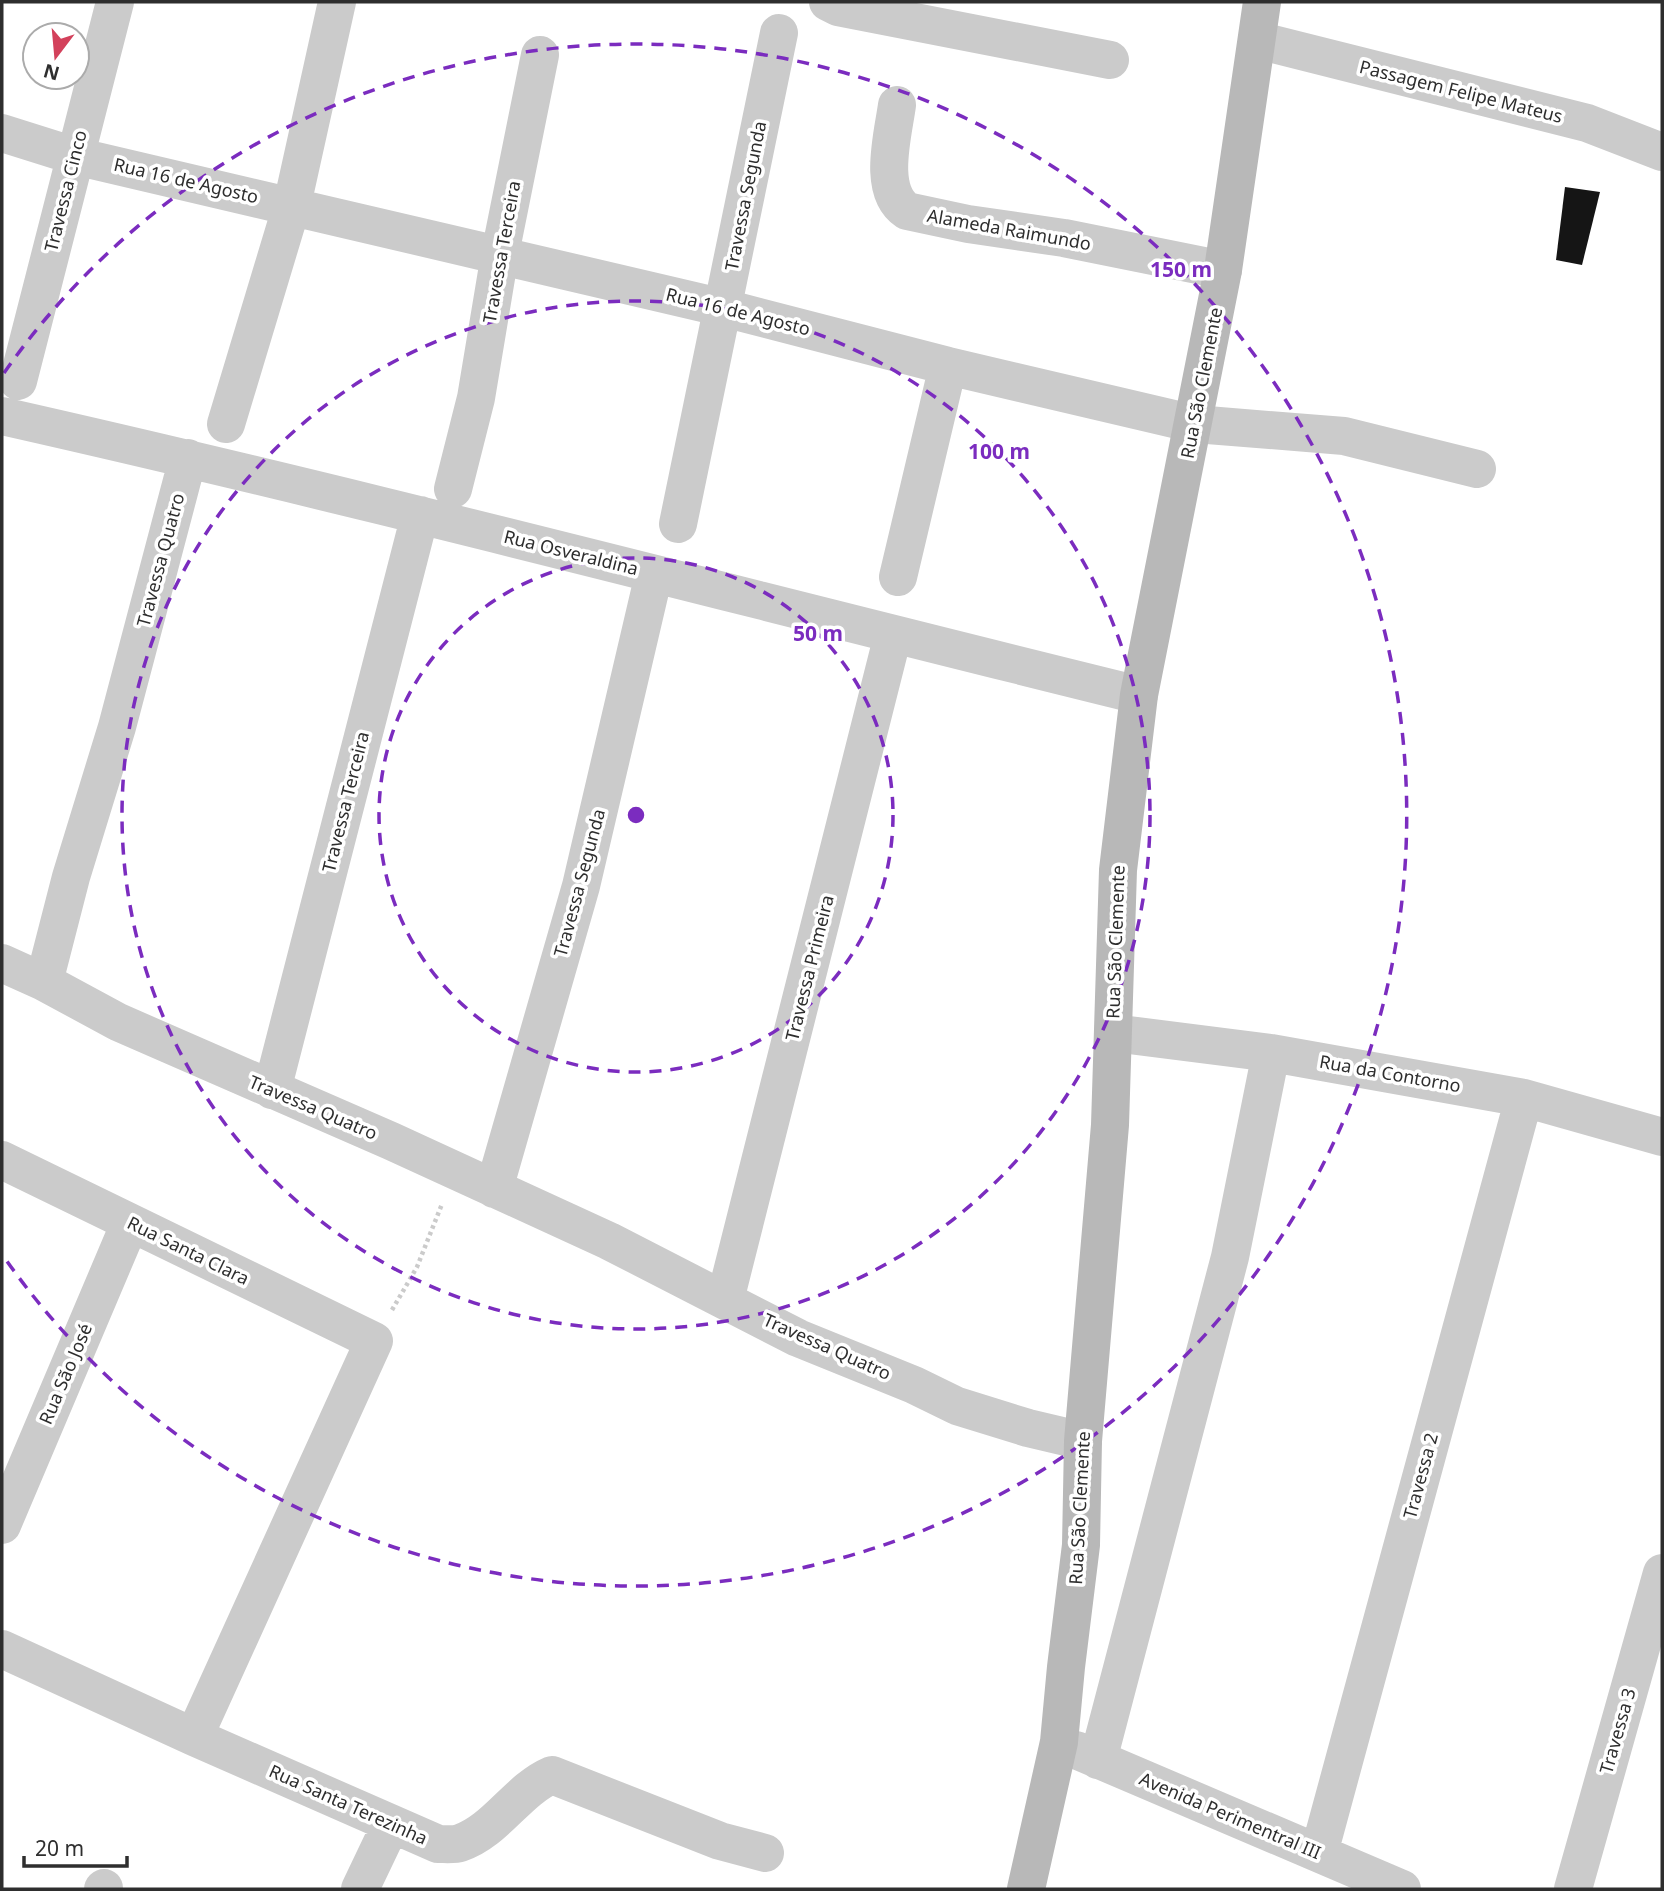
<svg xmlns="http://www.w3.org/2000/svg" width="1664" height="1891" font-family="'Noto Sans',sans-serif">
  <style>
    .building { fill: #151515 }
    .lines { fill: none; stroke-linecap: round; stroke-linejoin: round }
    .path { stroke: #cbcbcb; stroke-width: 4.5; stroke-dasharray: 3.5 3.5; stroke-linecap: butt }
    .minor { stroke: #cbcbcb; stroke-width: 38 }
    .secondary { stroke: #b8b8b8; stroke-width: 38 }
    .ring { fill: none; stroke: #7b2cbf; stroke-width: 3.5; stroke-dasharray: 12 9 }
    .labels { text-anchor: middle; stroke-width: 7; stroke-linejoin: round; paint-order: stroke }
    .street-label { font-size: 18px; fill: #2e2e2e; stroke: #fff }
    .centre { fill: #7b2cbf; stroke: #fff; stroke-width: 3.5 }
    .ring-label { font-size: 21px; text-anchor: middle; font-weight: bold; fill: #7b2cbf; stroke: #fff; stroke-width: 7; stroke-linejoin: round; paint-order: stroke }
  </style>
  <rect width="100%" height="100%" fill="#fff"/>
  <path class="building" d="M 1565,187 L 1600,192 L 1582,265 L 1556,260 Z"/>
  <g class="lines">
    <path class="path" d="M 392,1310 L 417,1267 L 442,1204"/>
    <path class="minor" d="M 828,2 L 838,7 L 1110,60
      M 1257,40 L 1587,123 L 1662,152
      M 897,105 C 893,135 877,191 907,211 L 968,224 L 1064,238 L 1223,270
      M 2,133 L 75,156 L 724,308 L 948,366 L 1195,424 L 1344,436 L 1477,469
      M 18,381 L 115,2
      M 2,416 C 383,502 760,602 1139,695
      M 226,424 L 292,205 L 337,2
      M 188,458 L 117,727 L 71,877 L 44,982 L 118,1022 L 391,1141 L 609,1241 L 798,1338 L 914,1385 L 957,1406 L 1028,1428 L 1083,1441
      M 453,489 L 476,398 L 500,254 L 540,55
      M 678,524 L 779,33
      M 898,577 L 948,366
      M 2,963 L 44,982
      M 1113,1033 L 1271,1053 L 1524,1098 L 1662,1137
      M 272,1090 L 420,515
      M 2,1160 L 374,1341 L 194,1737
      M 494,1189 L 581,886 L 654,574
      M 725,1300 L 893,635
      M 2,1525 L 130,1223
      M 2,1649 L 194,1737 L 438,1844 C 445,1844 454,1845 460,1843 C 496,1831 517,1790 552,1775 L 720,1841 L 765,1853
      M 1076,1750 L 1402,1889
      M 1098,1760 L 1230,1257 L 1271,1053
      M 1319,1853 L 1524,1098
      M 103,1889 L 104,1888
      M 360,1889 L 391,1824
      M 1573,1889 L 1662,1573"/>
    <path class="secondary" d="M 1026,1889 L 1059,1742 L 1066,1667 L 1081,1545 L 1083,1441 L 1110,1125 L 1118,870 L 1139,695 L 1223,270 L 1262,2"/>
  </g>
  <g class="ring">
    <circle cx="636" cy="815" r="257"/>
    <circle cx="636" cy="815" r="514"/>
    <path d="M4 373A771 771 0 1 1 4 1257"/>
  </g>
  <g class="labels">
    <g class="street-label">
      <text transform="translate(1461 92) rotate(14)" y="6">Passagem Felipe Mateus</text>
      <text transform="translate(186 181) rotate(13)" y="6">Rua 16 de Agosto</text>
      <text transform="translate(66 191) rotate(-76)" y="6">Travessa Cinco</text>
      <text transform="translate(746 196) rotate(-79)" y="6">Travessa Segunda</text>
      <text transform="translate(1009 230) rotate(10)" y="6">Alameda Raimundo</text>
      <text transform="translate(502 252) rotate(-80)" y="6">Travessa Terceira</text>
      <text transform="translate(738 312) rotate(14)" y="6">Rua 16 de Agosto</text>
      <text transform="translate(1202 383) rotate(-79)" y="6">Rua São Clemente</text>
      <text transform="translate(571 553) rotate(14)" y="6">Rua Osveraldina</text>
      <text transform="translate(161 560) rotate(-75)" y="6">Travessa Quatro</text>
      <text transform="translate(346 802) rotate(-76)" y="6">Travessa Terceira</text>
      <text transform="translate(580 883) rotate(-75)" y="6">Travessa Segunda</text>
      <text transform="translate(1116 942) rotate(-88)" y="6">Rua São Clemente</text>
      <text transform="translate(810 968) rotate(-76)" y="6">Travessa Primeira</text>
      <text transform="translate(1390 1074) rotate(10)" y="6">Rua da Contorno</text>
      <text transform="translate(313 1108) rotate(23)" y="6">Travessa Quatro</text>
      <text transform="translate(188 1251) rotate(26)" y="6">Rua Santa Clara</text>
      <text transform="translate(827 1347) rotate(24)" y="6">Travessa Quatro</text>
      <text transform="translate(66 1374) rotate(-67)" y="6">Rua São José</text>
      <text transform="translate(1421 1476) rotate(-75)" y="6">Travessa 2</text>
      <text transform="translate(1080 1508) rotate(-87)" y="6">Rua São Clemente</text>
      <text transform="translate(1618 1731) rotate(-74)" y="6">Travessa 3</text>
      <text transform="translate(348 1805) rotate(24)" y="6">Rua Santa Terezinha</text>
      <text transform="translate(1230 1816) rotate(23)" y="6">Avenida Perimentral III</text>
    </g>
  </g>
  <circle cx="636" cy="815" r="10" class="centre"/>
  <g class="ring-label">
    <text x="1181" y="277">150 m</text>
    <text x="999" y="459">100 m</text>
    <text x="818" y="641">50 m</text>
  </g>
  <rect width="1664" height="1891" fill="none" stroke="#2e2e2e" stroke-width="7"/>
  <g transform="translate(56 56) rotate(196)"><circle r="33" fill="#ffffff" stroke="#ababab" stroke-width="2"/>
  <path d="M0-5L12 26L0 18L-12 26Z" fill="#d3415b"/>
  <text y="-10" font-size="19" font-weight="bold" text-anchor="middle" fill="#2e2e2e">N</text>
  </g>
  <path d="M24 1856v10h103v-10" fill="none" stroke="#2e2e2e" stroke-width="3.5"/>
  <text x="35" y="1856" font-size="21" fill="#2e2e2e" stroke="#ffffff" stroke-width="5" paint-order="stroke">20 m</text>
</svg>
